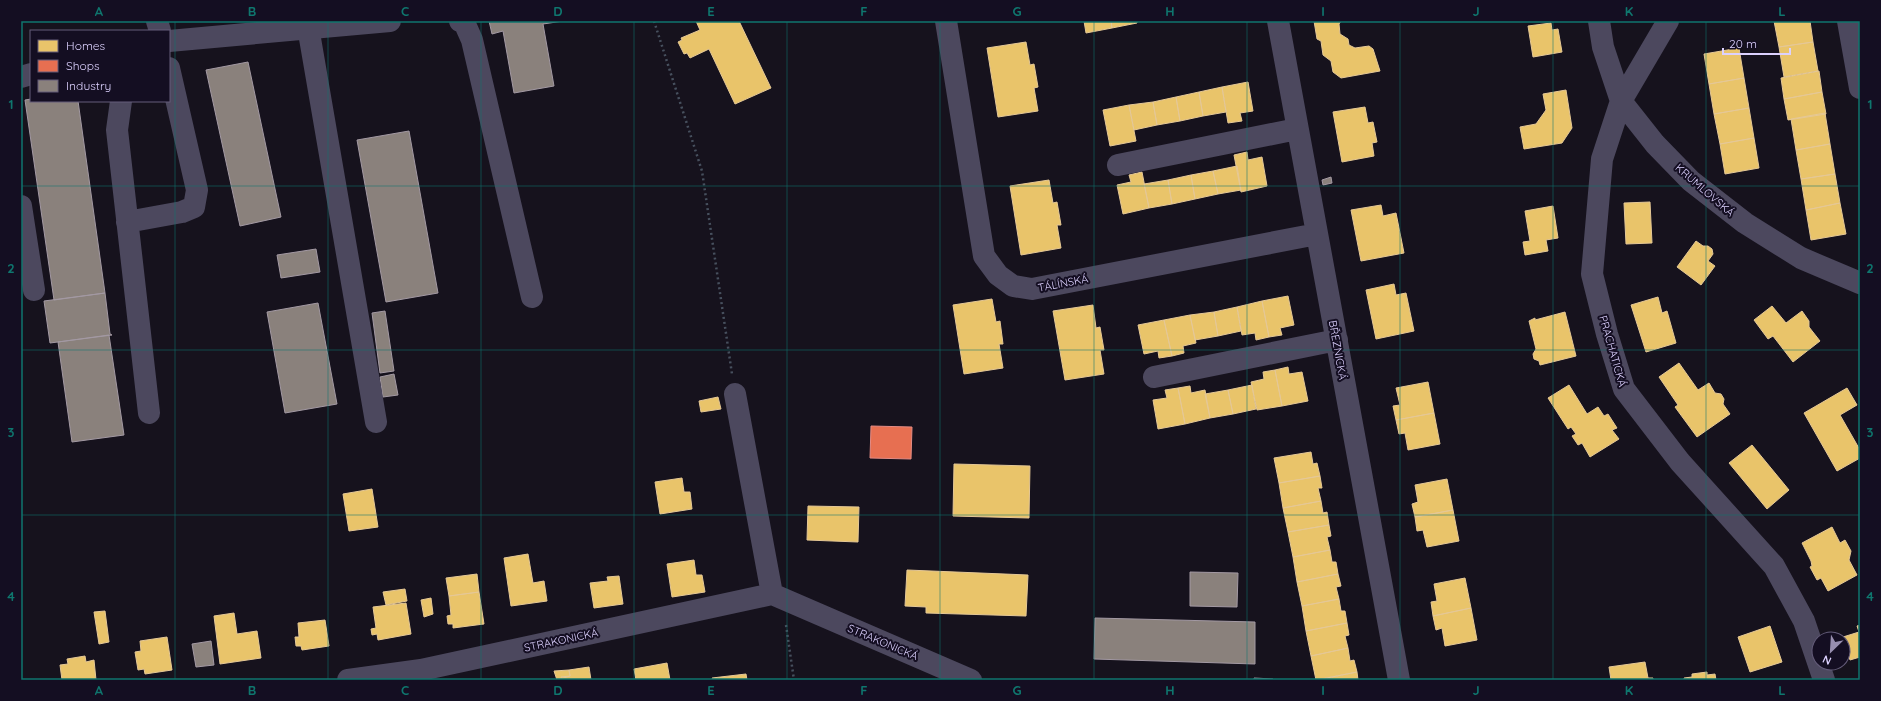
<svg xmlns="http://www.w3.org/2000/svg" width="1881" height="701" font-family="Quicksand,sans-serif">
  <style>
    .homes { fill: #e9c46a; stroke: #e5c896 }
    .shops { fill: #e76f51; stroke: #e48c85 }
    .industry { fill: #8a817c; stroke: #a399a3 }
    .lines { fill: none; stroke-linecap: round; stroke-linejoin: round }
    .path { stroke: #47505e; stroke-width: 2.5; stroke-dasharray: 2 3; stroke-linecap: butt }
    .minor { stroke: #4c485e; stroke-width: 22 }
    .grid { fill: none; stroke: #0f766e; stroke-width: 1; stroke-opacity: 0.55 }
    .labels { text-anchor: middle; stroke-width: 4; stroke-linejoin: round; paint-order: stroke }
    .street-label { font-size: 11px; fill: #dcd1fe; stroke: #140e22 }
    .neatline { fill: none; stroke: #0f766e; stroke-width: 1.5 }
    .grid-label { font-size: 13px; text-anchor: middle; font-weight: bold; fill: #0f766e }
  </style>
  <rect width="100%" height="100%" fill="#16121d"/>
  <path class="homes" d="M 696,21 L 739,21 L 771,88 L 735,104 L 709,49 L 690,58 L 687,53 L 684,54 L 678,42 L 682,40 L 681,38 L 700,30 Z
    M 1084,21 L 1111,21 L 1112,28 L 1086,33 Z
    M 1111,21 L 1137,21 L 1137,23 L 1112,28 Z
    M 1314,21 L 1341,21 L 1339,24 L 1340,34 L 1348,39 L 1349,45 L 1355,48 L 1369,46 L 1373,49 L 1380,71 L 1341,78 L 1333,72 L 1331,61 L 1323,55 L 1321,41 L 1317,39 Z
    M 1774,21 L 1810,21 L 1813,42 L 1779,47 Z
    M 1551,23 L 1552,30 L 1558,29 L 1562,52 L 1533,57 L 1528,26 Z
    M 1026,42 L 1030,65 L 1034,64 L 1038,87 L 1034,88 L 1038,111 L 998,117 L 987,48 Z
    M 1813,42 L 1818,71 L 1784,77 L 1779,47 Z
    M 1739,48 L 1744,78 L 1709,84 L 1704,54 Z
    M 1819,71 L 1822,92 L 1784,99 L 1781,78 Z
    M 1744,78 L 1749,108 L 1714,114 L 1709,84 Z
    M 1248,82 L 1253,111 L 1240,113 L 1242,121 L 1228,123 L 1222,87 Z
    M 1222,87 L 1226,112 L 1203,116 L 1199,92 Z
    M 1566,90 L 1572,128 L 1562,143 L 1524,149 L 1520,127 L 1536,124 L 1546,110 L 1543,94 Z
    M 1199,92 L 1203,116 L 1180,121 L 1176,97 Z
    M 1822,92 L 1826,114 L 1788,120 L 1784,99 Z
    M 1176,97 L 1180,121 L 1157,125 L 1153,102 Z
    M 1153,102 L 1157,125 L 1134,130 L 1129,105 Z
    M 1129,105 L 1136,141 L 1110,146 L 1103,110 Z
    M 1365,107 L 1368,123 L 1373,122 L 1377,142 L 1372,143 L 1374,156 L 1342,162 L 1333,112 Z
    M 1749,108 L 1754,138 L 1720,144 L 1714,114 Z
    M 1825,113 L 1830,144 L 1796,150 L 1791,119 Z
    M 1754,138 L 1759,168 L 1725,174 L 1720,144 Z
    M 1830,144 L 1835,174 L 1801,179 L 1796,150 Z
    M 1247,152 L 1248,160 L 1262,157 L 1267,186 L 1241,192 L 1234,155 Z
    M 1237,166 L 1241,190 L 1218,194 L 1213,171 Z
    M 1213,171 L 1218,194 L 1195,199 L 1191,175 Z
    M 1142,172 L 1149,208 L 1123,214 L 1117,185 L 1131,182 L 1129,175 Z
    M 1835,174 L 1840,203 L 1806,210 L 1801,179 Z
    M 1191,175 L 1195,199 L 1172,204 L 1168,180 Z
    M 1049,180 L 1053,203 L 1057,202 L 1061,225 L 1057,225 L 1061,248 L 1021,255 L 1010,186 Z
    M 1168,180 L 1172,204 L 1149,208 L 1144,184 Z
    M 1650,202 L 1652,243 L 1626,244 L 1624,203 Z
    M 1840,203 L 1846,234 L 1811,240 L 1806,210 Z
    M 1381,205 L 1383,216 L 1396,213 L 1404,253 L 1361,261 L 1351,210 Z
    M 1553,206 L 1558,238 L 1546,240 L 1548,251 L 1525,255 L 1523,242 L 1530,241 L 1525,211 Z
    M 1696,241 L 1703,246 L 1708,246 L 1712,249 L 1713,254 L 1708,261 L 1715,266 L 1701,285 L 1677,267 Z
    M 1394,284 L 1396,295 L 1406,293 L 1414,331 L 1376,339 L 1366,290 Z
    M 1288,296 L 1294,325 L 1280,328 L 1282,335 L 1269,337 L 1262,301 Z
    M 1658,297 L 1662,313 L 1667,311 L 1676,343 L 1646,352 L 1631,305 Z
    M 992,299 L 996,322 L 1000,321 L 1003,344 L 999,344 L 1003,368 L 964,374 L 953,305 Z
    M 1262,301 L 1269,337 L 1256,340 L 1255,333 L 1242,335 L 1237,307 Z
    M 1093,305 L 1096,328 L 1100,327 L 1104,350 L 1100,350 L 1104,374 L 1065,380 L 1053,311 Z
    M 1772,306 L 1786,323 L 1802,311 L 1809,321 L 1809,327 L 1820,341 L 1793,362 L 1773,336 L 1768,339 L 1754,320 Z
    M 1237,307 L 1241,331 L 1218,336 L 1214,312 Z
    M 1214,312 L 1218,336 L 1195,340 L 1190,315 Z
    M 1565,312 L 1576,356 L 1540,365 L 1539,361 L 1534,359 L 1533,354 L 1536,349 L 1529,321 L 1535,318 L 1535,320 Z
    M 1190,315 L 1196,343 L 1183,346 L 1184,353 L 1172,356 L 1164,320 Z
    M 1164,320 L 1172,356 L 1159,358 L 1158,351 L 1144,354 L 1138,325 Z
    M 1679,363 L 1698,390 L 1709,383 L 1715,393 L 1721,394 L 1724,399 L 1723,404 L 1730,414 L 1697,437 L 1675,407 L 1678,405 L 1659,377 Z
    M 1288,367 L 1289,374 L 1302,372 L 1308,401 L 1282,406 L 1275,370 Z
    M 1275,370 L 1282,406 L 1257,410 L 1251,382 L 1264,379 L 1263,372 Z
    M 1428,382 L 1434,413 L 1396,420 L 1393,406 L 1400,405 L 1396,388 Z
    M 1252,385 L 1256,409 L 1233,414 L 1228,390 Z
    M 1569,385 L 1587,414 L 1598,407 L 1604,416 L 1608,414 L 1617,428 L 1612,430 L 1619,439 L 1590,457 L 1582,443 L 1578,445 L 1572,436 L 1576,434 L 1571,427 L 1568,429 L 1548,398 Z
    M 1190,386 L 1191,393 L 1205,390 L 1210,418 L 1185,424 L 1178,388 Z
    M 1178,388 L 1185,424 L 1158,429 L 1153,400 L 1167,398 L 1165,390 Z
    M 1847,388 L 1857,405 L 1840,415 L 1860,450 L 1860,458 L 1837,471 L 1804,413 Z
    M 1228,390 L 1233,414 L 1210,418 L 1205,394 Z
    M 718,397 L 721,409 L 701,412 L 699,401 Z
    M 1434,413 L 1440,444 L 1408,450 L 1405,433 L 1399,434 L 1396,420 Z
    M 1752,445 L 1789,490 L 1767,509 L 1729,463 Z
    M 1311,452 L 1313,464 L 1317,463 L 1320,476 L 1279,483 L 1274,458 Z
    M 954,464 L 1030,466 L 1029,518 L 953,516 Z
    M 1320,476 L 1322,488 L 1318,488 L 1321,501 L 1283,508 L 1279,483 Z
    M 682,478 L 684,492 L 690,492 L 692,509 L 660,514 L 655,482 Z
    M 1447,479 L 1453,510 L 1415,517 L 1412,504 L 1418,502 L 1415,485 Z
    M 372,489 L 378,527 L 349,531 L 343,494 Z
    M 1321,501 L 1323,513 L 1327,512 L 1329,525 L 1288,532 L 1283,508 Z
    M 808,506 L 859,507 L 858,542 L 807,540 Z
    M 1453,510 L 1459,541 L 1427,547 L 1423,530 L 1417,531 L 1415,517 Z
    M 1329,525 L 1331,536 L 1327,537 L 1330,550 L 1293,557 L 1288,532 Z
    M 1832,527 L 1840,543 L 1845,540 L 1851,551 L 1849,560 L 1857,575 L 1828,591 L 1821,578 L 1817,580 L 1810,567 L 1812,566 L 1811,561 L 1802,543 Z
    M 1330,550 L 1332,562 L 1336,562 L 1338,574 L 1297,582 L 1293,557 Z
    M 528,554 L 533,583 L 544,581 L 547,601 L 511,606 L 504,558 Z
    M 694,560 L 696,575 L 702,575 L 705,592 L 672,597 L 667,564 Z
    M 907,570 L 1028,575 L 1026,616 L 926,613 L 926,607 L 905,606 Z
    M 477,574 L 479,592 L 449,596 L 446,578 Z
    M 1338,574 L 1341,586 L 1336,587 L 1339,599 L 1302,606 L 1297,582 Z
    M 619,576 L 623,604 L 594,608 L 590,583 L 608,581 L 607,577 Z
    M 1465,578 L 1471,608 L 1433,616 L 1431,602 L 1437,601 L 1434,584 Z
    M 405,589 L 407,601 L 386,605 L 383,592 Z
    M 479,592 L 484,624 L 453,628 L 453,624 L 448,624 L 447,616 L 451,615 L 449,596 Z
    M 431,598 L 433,614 L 424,617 L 421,600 Z
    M 1339,599 L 1341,611 L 1345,611 L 1347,623 L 1306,631 L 1302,606 Z
    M 406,603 L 411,634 L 378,640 L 377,634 L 372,635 L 371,629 L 376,628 L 373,607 Z
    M 1471,608 L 1477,640 L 1445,646 L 1442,628 L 1436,630 L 1433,616 Z
    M 105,611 L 109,642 L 99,644 L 94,612 Z
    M 234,613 L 237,634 L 257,631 L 261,658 L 220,664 L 214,616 Z
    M 325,620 L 329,646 L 302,650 L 301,646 L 296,646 L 295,637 L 299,637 L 298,623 Z
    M 1347,623 L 1349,635 L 1345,636 L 1348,648 L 1311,656 L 1306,631 Z
    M 1860,625 L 1860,657 L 1850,660 L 1843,637 L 1859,632 L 1857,626 Z
    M 1770,626 L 1782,662 L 1750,672 L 1738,637 Z
    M 167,637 L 172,670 L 145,674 L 144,669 L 138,670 L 135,652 L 141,651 L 140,641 Z
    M 1348,648 L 1350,661 L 1354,660 L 1357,672 L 1316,680 L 1311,656 Z
    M 85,656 L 86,662 L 94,660 L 96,680 L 62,680 L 60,665 L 68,664 L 67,659 Z
    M 1645,662 L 1648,678 L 1653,678 L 1653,680 L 1611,680 L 1609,667 Z
    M 667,663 L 670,680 L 636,680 L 634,669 Z
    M 589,667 L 591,680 L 562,680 L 561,677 L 570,676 L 569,670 Z
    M 569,670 L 570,676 L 557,680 L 554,671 Z
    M 1357,672 L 1358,680 L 1317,680 Z
    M 1707,672 L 1707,675 L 1715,674 L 1716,680 L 1684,680 L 1684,678 L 1692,677 L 1692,674 Z
    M 746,674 L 747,680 L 713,680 L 712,678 Z"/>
  <path class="shops" d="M 871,426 L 912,427 L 911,459 L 870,458 Z"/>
  <path class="industry" d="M 489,21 L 563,21 L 543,24 L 554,86 L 514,93 L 503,31 L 492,34 Z
    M 248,62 L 281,217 L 240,226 L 206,70 Z
    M 31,99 L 31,101 L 78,101 L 105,293 L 54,300 L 25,100 Z
    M 409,131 L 438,293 L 386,302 L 357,140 Z
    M 1331,177 L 1332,183 L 1323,185 L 1322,180 Z
    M 316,249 L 320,272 L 281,278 L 277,255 Z
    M 105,293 L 110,334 L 112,335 L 50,343 L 44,301 Z
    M 318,303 L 337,404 L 285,413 L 267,312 Z
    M 385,311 L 394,371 L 380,373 L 372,313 Z
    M 109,335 L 124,435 L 72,442 L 58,342 Z
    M 394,374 L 398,395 L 383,397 L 380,377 Z
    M 1190,572 L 1238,573 L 1237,607 L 1190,606 Z
    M 1095,618 L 1255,622 L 1255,664 L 1094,659 Z
    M 211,641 L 214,665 L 196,667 L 192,644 Z
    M 1254,678 L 1273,679 L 1273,680 L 1254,680 Z"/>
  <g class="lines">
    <path class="path" d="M 654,21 L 702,171 L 732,374
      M 786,625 L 794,680"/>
    <path class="minor" d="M 157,21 L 160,31
      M 307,21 L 376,422
      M 460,21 L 464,22 L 472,40 L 532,297
      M 946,21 L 984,256 L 998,275 L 1013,286 L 1032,289 L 1317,234
      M 1278,21 L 1399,680
      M 1599,21 L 1603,47 L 1621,101 L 1655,144 L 1691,181 L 1745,223 L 1801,258 L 1860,283
      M 1668,21 L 1621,101 L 1602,159 L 1592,274 L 1607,334 L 1624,389 L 1680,462 L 1774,566 L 1804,621 L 1824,680
      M 1848,21 L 1860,88
      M 169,41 L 390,21
      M 21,77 L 31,74
      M 121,101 L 117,130 L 149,413
      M 1118,165 L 1297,129
      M 21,206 L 34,290
      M 127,222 L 182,212 L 194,207 L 197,190 L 169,68
      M 1154,377 L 1337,340
      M 735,394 L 772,594
      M 348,680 L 421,670 L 772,594 L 971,680"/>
  </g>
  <path class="grid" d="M 175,21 L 175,680M 328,21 L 328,680M 481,21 L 481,680M 634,21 L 634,680M 787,21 L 787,680M 940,21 L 940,680M 1094,21 L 1094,680M 1247,21 L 1247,680M 1400,21 L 1400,680M 1553,21 L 1553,680M 1706,21 L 1706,680M 21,186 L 1860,186M 21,350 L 1860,350M 21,515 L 1860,515"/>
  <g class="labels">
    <g class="street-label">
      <text transform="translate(1705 190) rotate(41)" y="4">KRUMLOVSKÁ</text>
      <text transform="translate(1063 283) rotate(-11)" y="4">TÁLÍNSKÁ</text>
      <text transform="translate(1338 350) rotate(80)" y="4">BŘEZNICKÁ</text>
      <text transform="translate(1613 351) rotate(74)" y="4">PRACHATICKÁ</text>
      <text transform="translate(561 640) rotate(-12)" y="4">STRAKONICKÁ</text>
      <text transform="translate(883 642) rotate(23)" y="4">STRAKONICKÁ</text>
    </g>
  </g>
  <rect width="1881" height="701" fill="none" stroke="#140e22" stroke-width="44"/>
  <rect x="30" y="30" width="140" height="72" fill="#140e22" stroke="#645c7a"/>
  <rect x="38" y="40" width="20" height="12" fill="#e9c46a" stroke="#645c7a"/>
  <text x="66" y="50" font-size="12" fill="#dcd1fe">Homes</text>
  <rect x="38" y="60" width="20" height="12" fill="#e76f51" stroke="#645c7a"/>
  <text x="66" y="70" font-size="12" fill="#dcd1fe">Shops</text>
  <rect x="38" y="80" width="20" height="12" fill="#8a817c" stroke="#645c7a"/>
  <text x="66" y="90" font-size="12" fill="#dcd1fe">Industry</text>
  <g transform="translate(1831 651) rotate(205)"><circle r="19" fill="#140e22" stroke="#645c7a"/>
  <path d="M0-3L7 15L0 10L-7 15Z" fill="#978eaf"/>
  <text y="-6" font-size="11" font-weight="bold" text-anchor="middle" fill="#dcd1fe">N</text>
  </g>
  <path d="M1723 48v6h67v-6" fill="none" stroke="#dcd1fe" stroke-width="2"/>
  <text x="1729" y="48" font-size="12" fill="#dcd1fe" stroke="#140e22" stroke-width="3" paint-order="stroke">20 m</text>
  <rect x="22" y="22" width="1837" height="657" class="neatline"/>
  <g class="grid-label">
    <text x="99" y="16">A</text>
    <text x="252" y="16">B</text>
    <text x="405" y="16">C</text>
    <text x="558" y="16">D</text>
    <text x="711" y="16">E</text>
    <text x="864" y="16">F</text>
    <text x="1017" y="16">G</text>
    <text x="1170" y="16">H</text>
    <text x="1323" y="16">I</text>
    <text x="1476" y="16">J</text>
    <text x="1629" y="16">K</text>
    <text x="1782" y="16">L</text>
    <text x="11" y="109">1</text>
    <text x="1870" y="109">1</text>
    <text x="11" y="273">2</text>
    <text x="1870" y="273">2</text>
    <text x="11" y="437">3</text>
    <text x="1870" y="437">3</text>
    <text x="11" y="601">4</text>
    <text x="1870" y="601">4</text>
    <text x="99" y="695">A</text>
    <text x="252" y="695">B</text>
    <text x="405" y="695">C</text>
    <text x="558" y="695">D</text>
    <text x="711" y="695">E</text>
    <text x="864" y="695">F</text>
    <text x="1017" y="695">G</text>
    <text x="1170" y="695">H</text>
    <text x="1323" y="695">I</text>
    <text x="1476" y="695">J</text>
    <text x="1629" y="695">K</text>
    <text x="1782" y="695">L</text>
  </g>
</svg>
